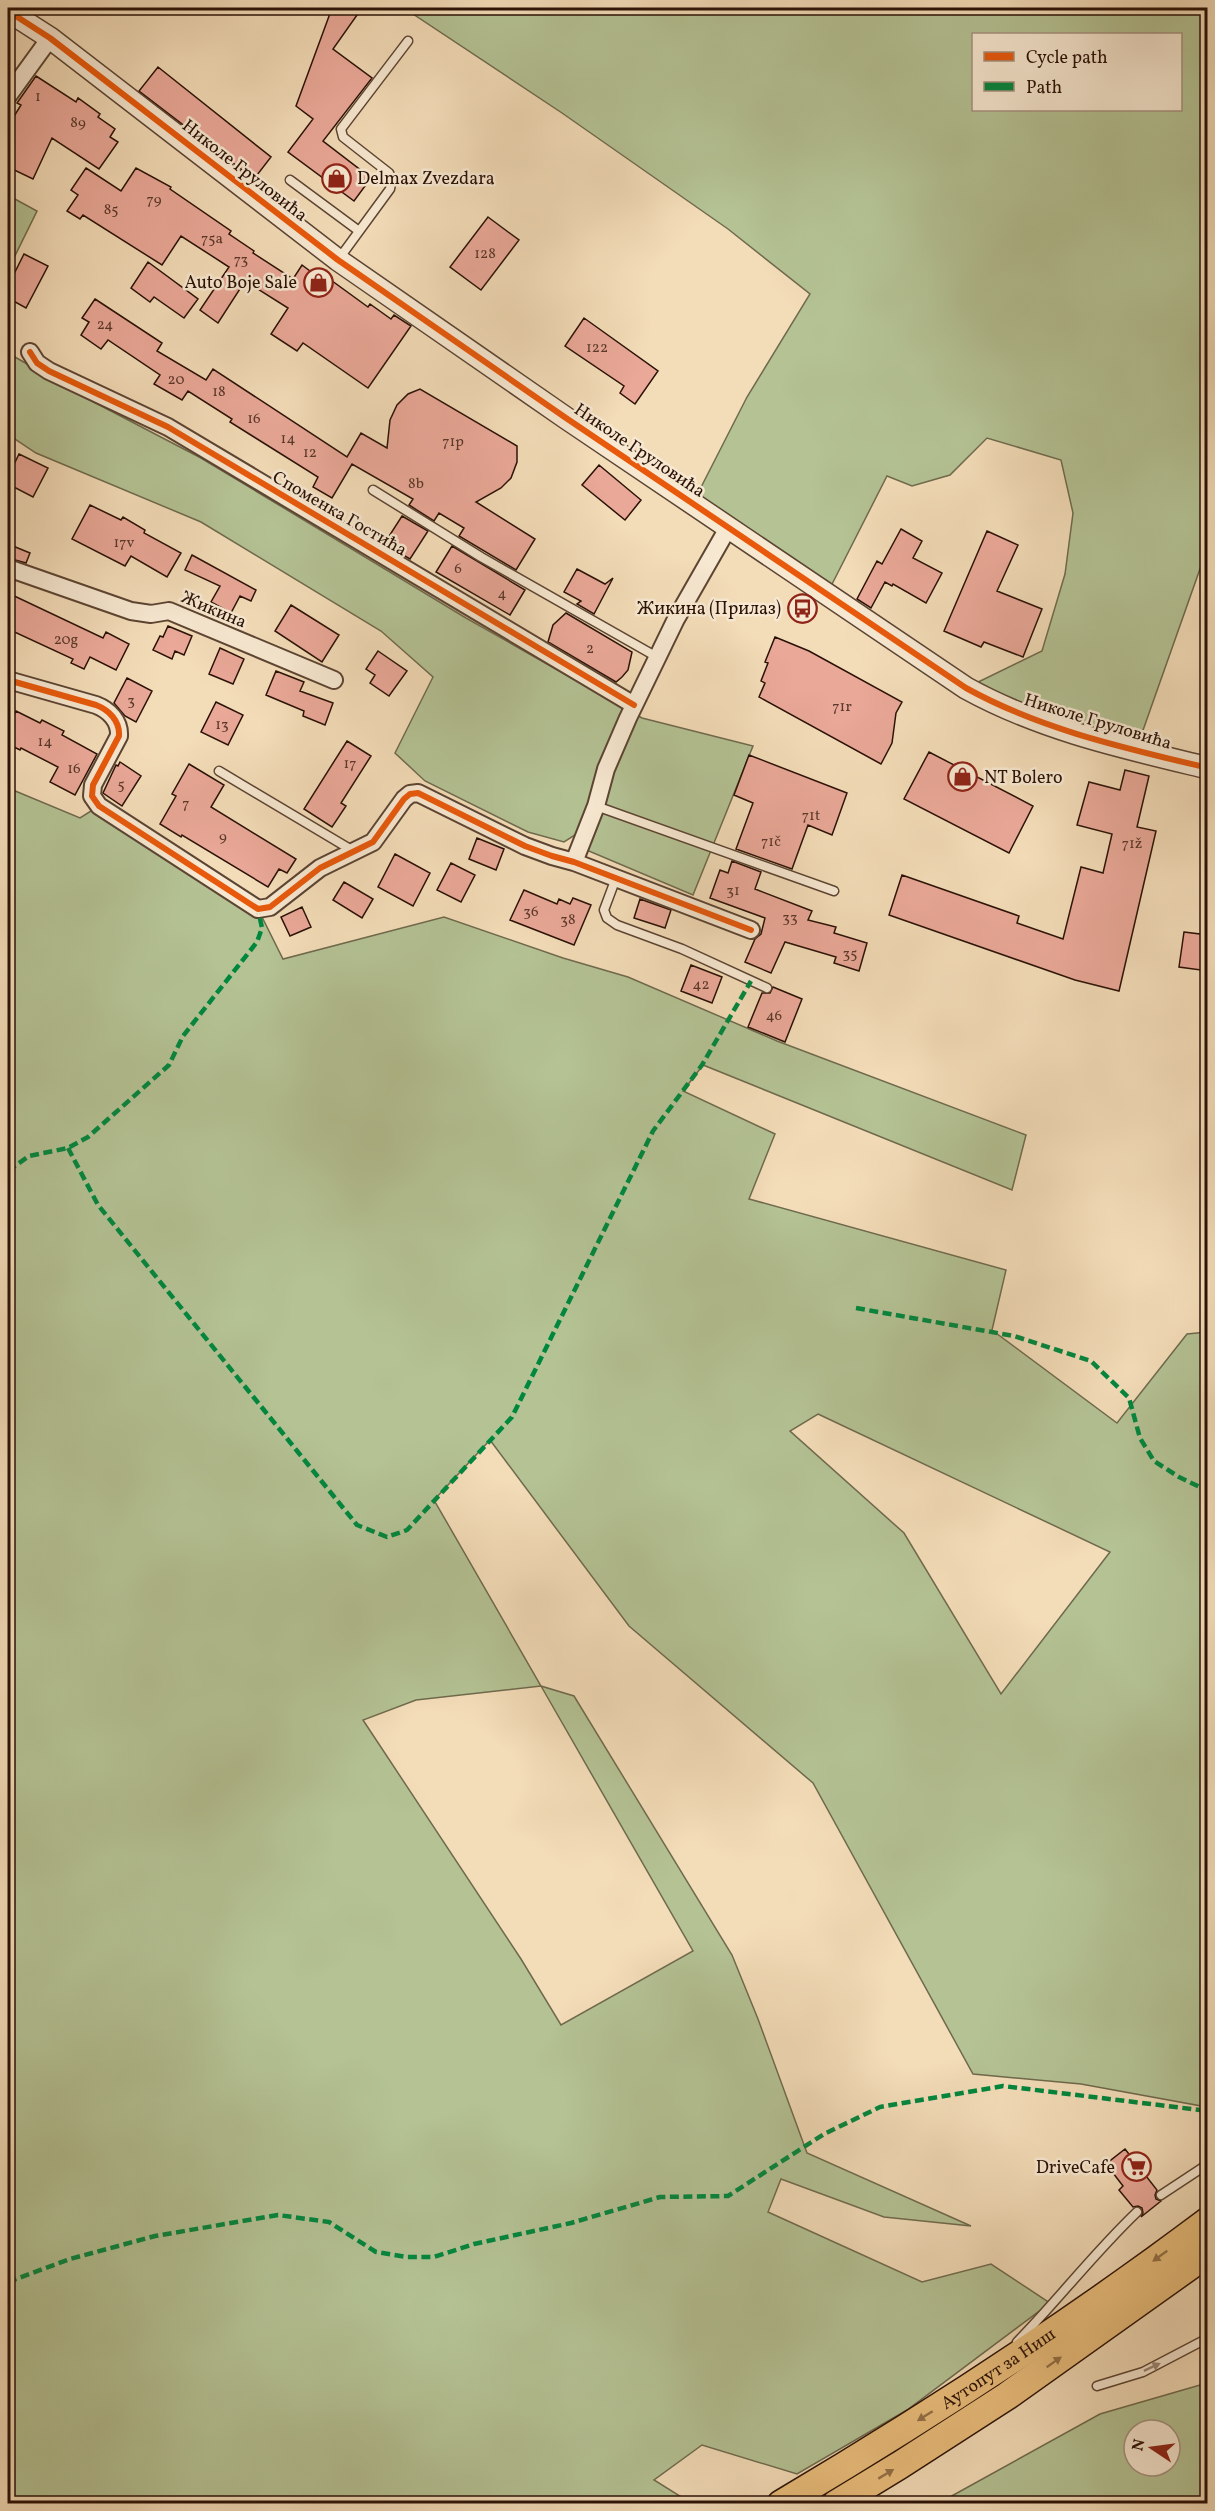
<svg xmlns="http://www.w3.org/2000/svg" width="1215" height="2511" font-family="Vollkorn,serif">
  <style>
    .green { fill: #b4c294; stroke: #6f6a4d; stroke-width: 1.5; fill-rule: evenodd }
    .building { fill: #eaa898; stroke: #2a1106; stroke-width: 1.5 }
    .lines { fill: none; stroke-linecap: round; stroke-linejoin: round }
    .service-casing { stroke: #5c4432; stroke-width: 11 }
    .minor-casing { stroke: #5c4432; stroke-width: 20 }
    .tertiary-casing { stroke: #5c4432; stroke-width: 24 }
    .trunk-casing { stroke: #2a1106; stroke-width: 30 }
    .service { stroke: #f7e8d1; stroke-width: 8 }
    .minor { stroke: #f7e8d1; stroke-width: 16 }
    .tertiary { stroke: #f7e8d1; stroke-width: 21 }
    .trunk { stroke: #eabe7c; stroke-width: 27 }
    .quiet { stroke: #00873e; stroke-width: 4.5; stroke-dasharray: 9 4.5; stroke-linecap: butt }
    .cycleway-casing { stroke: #f7e8d1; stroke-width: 10 }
    .cycleway { stroke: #e8590c; stroke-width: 6 }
    .oneway { fill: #947047 }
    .oneway2 { fill: #9b8776 }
    .labels { text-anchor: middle; stroke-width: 5; stroke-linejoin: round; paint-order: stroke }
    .number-label { font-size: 15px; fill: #5a372a }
    .street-label { font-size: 18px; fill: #2a1106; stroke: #f7e8d1 }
    .poi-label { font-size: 18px; fill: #2a1106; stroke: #f7e8d1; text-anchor: end }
  </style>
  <rect width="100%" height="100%" fill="#f3dcb8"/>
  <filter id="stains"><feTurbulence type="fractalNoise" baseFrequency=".00333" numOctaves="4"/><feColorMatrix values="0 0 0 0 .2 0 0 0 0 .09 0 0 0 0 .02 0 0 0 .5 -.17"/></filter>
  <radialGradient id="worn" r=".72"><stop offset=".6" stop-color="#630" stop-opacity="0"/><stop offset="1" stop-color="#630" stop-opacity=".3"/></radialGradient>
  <path class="green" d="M 404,8 L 1207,8 L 1207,549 L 1136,750 L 966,688 L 1042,651 L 1065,574 L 1073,513 L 1061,460 L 987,438 L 950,475 L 912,486 L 887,476 L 827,594 L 693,503 L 747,397 L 810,294 L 728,229 L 562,113 ZM 974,34 L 1180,34 L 1180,110 L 974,110 Z
    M 13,198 L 37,211 L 8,270 L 8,205 Z
    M 8,353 L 88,399 L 201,458 L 466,618 L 642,718 L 753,746 L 693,895 L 577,846 L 578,833 L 564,842 L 528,832 L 425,781 L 395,753 L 433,677 L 381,631 L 201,522 L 36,453 L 9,435 L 8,382 L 10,369 L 8,367 Z
    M 8,788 L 80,818 L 99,806 L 258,909 L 283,959 L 444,917 L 563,958 L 628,977 L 777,1041 L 1026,1135 L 1012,1190 L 703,1065 L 683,1091 L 775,1134 L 749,1199 L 1006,1270 L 992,1330 L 1117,1423 L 1187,1334 L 1207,1332 L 1207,2107 L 1081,2084 L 973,2074 L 813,1783 L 629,1626 L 490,1440 L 434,1500 L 541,1686 L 574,1696 L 732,1955 L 758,2019 L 807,2153 L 971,2226 L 884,2217 L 781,2179 L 768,2212 L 922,2282 L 991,2264 L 1050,2303 L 907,2410 L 797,2474 L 702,2445 L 654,2480 L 691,2503 L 8,2503 ZM 818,1414 L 1110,1552 L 1001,1694 L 904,1533 L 790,1431 ZM 541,1686 L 693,1951 L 561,2025 L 521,1959 L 363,1720 L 416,1700 Z
    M 1207,2383 L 1207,2503 L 939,2503 L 1100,2414 ZM 1134,2430 L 1170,2430 L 1170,2466 L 1134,2466 Z"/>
  <path class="building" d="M 332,8 L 362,8 L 333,49 L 372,78 L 323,141 L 371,178 L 354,201 L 288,152 L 313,119 L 296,106 Z
    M 158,67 L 271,157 L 254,179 L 139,91 Z
    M 36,76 L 76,102 L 78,98 L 100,114 L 98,117 L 115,129 L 110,137 L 118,142 L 99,169 L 52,138 L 33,179 L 8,167 L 8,126 L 21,105 L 17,103 Z
    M 86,168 L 121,191 L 136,168 L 171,187 L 170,189 L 231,231 L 229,234 L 254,251 L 253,253 L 293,279 L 302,265 L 314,274 L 317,270 L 368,307 L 370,304 L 391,319 L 394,315 L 411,326 L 368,388 L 303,343 L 297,351 L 271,334 L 288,308 L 245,281 L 218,323 L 200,310 L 229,267 L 181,236 L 162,265 L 83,215 L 80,219 L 67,211 L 78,195 L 71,190 Z
    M 488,217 L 519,240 L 481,290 L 450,267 Z
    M 24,254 L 48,266 L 26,308 L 8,298 L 8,286 Z
    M 148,262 L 198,299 L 184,318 L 154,297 L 150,302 L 131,288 Z
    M 95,299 L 162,343 L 157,351 L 206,380 L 213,369 L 347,457 L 361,433 L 387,448 L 390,420 L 397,405 L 408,394 L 420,389 L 517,446 L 517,462 L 511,478 L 501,488 L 476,502 L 535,539 L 516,570 L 459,536 L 464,528 L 439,513 L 434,521 L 409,505 L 413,499 L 352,464 L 332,498 L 313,487 L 318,477 L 230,422 L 232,419 L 188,391 L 182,400 L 154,384 L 160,375 L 108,340 L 101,349 L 81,335 L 89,322 L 82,318 Z
    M 584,318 L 658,371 L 635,404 L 620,393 L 624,386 L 565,346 Z
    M 19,454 L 48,468 L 33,497 L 8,484 L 8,477 Z
    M 599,465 L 641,500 L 625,520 L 582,485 Z
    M 90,505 L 121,520 L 123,517 L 145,530 L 144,533 L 181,553 L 167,577 L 131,556 L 125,566 L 72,539 Z
    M 402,516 L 428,531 L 410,559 L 384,544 Z
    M 901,529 L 922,541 L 913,558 L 942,573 L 926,603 L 893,584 L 892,586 L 885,582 L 871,608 L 857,599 L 877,561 L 882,564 Z
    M 987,531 L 1018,545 L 997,591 L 1042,609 L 1023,657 L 984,642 L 981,647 L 944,631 Z
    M 8,544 L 30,553 L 26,563 L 8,558 Z
    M 452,546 L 525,590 L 510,615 L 436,572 Z
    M 192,555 L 256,590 L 251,601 L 240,596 L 231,613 L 211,602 L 220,586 L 185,570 Z
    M 577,569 L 605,584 L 613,578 L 594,614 L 577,604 L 581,601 L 564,592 Z
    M 8,593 L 103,638 L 106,632 L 129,644 L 116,670 L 90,657 L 84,669 L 71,663 L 73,659 L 8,629 Z
    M 291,605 L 339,635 L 322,662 L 275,631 Z
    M 566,613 L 632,652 L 628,670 L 622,677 L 616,682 L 548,642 L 553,625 Z
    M 168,626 L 192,636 L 184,655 L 175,651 L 172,659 L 153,650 L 160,636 L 163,637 Z
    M 775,637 L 809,651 L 902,702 L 896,713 L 892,743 L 881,764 L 759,697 L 765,683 L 761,681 L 768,663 L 765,662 Z
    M 220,648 L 244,659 L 233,684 L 209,674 Z
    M 378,651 L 407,671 L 389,696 L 370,683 L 375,675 L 366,669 Z
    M 276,671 L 304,682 L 300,691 L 333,703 L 325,725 L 303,716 L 304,711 L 266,695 Z
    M 127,678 L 152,691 L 136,722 L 125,716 L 114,703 Z
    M 216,702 L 243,715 L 228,745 L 201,732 Z
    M 16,711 L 40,723 L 42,720 L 64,731 L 62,735 L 97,754 L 75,795 L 50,782 L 58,767 L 21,748 L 20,750 L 8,744 L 8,727 Z
    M 347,741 L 371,756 L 341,803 L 346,806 L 332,827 L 304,809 Z
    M 929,752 L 1033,806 L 1009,853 L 904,799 Z
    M 749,755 L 847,793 L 832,835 L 808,825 L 792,869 L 736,849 L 753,803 L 734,795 Z
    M 120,762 L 141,776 L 122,806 L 103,793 L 116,765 L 118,766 Z
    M 189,764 L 224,785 L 211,807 L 296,859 L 287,873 L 279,869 L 268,887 L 182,835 L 181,837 L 160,824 L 176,796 L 172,794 Z
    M 1125,770 L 1149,776 L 1137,827 L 1156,831 L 1119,991 L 1075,980 L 889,915 L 902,875 L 1019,916 L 1017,923 L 1063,939 L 1081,867 L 1103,873 L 1112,834 L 1077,825 L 1089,782 L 1120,790 Z
    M 477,838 L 504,849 L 496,870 L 469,859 Z
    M 395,854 L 430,873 L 413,906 L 378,887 Z
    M 732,861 L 761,872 L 755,889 L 812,911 L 808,920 L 836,927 L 834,933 L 867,943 L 859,971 L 834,963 L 836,957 L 785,942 L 771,973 L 745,962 L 755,939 L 761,934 L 765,918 L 710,898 L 720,870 L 728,873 Z
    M 451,863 L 475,875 L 461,902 L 437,890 Z
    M 344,882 L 373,899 L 362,918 L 333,900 Z
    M 524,890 L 557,904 L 559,899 L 570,904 L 573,898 L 591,905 L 574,945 L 510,920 Z
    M 640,899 L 671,910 L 665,928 L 634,918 Z
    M 302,907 L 311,927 L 290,936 L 281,917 Z
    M 1184,932 L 1208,935 L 1208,971 L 1179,967 Z
    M 691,965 L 722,977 L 712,1003 L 681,991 Z
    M 773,987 L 802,999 L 785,1042 L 748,1027 L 762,993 L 770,993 Z
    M 1125,2149 L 1157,2190 L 1155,2195 L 1156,2199 L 1161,2201 L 1141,2217 L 1143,2213 L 1142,2208 L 1138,2206 L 1133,2207 L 1119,2190 L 1123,2186 L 1106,2164 Z"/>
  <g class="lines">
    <defs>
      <path id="service" d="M 290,180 L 359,231
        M 338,260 L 390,189 L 392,179 L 389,173 L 343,137 L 341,129 L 408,41
        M 373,490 L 481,557 L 657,657
        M 219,771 L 355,852
        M 596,806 L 834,891
        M 616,878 L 604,910 L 607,918 L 617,925 L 682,949 L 767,988
        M 1161,2195 L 1208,2164
        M 1017,2342 C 1058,2300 1094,2253 1137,2212
        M 1097,2386 L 1143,2372 L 1208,2338"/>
      <path id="minor" d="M 8,96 L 50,38
        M 30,352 L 37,363 L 49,371 L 168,427 L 634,705
        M 8,568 L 131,611 L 151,614 L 169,611 L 334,680
        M 8,680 L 96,705 C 109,710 120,721 119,736 L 93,785 L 92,796 L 99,806 L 258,909 L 270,907 L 320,868 L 373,842 L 404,799 L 410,794 L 418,793 L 525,846 L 552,856 L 574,862 L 751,930
        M 574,862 L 596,806 L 606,769 L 628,718 L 676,619 L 728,528"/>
      <path id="tertiary" d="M 8,11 L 50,38 L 338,260 L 566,418 L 966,688 C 1042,730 1125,748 1208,768"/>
      <g id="trunk">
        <path id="s1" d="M 781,2504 C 928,2417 1071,2324 1208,2221"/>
        <path d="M 836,2504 L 900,2465 L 1007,2396 L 1208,2253"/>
      </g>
    </defs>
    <use href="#service" class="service-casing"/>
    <use href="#minor" class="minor-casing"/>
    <use href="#tertiary" class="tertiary-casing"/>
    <use href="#trunk" class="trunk-casing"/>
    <use href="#service" class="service"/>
    <use href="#minor" class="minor"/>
    <use href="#tertiary" class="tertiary"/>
    <use href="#trunk" class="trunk"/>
    <path class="quiet" d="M 68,1148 L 98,1205 L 357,1525 L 387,1537 L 407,1530 L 512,1417 L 653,1131 L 702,1065 L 751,981
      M 8,1171 L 29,1156 L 68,1148 L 88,1137 L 169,1065 L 183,1036 L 257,942 L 262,928 L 258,909
      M 856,1308 L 1014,1336 L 1091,1361 L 1129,1398 L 1140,1438 L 1154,1461 L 1179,1477 L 1208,1491
      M 8,2282 L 70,2259 L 155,2236 L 278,2215 L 329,2222 L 376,2252 L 407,2257 L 434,2257 L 474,2244 L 571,2223 L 660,2197 L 728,2196 L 824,2134 L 880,2107 L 1003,2086 L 1208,2111"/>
    <defs>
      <path id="cycleway" d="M 8,11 L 50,38 L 338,260 L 566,418 L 966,688 C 1042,730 1125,748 1208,768
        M 30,352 L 37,363 L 49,371 L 168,427 L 634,705
        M 8,680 L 96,705 C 109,710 120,721 119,736 L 93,785 L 92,796 L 99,806 L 258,909 L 270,907 L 320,868 L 373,842 L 404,799 L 410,794 L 418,793 L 525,846 L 552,856 L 574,862 L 751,930"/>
    </defs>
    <use href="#cycleway" class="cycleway-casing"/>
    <use href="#cycleway" class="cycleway"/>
  </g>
  <defs><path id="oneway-solid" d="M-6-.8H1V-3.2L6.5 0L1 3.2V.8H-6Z" transform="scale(1.5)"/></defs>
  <g class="oneway">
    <use href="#oneway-solid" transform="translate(1160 2256) rotate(144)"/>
    <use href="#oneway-solid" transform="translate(1054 2362) rotate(-35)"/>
    <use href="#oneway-solid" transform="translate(925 2416) rotate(148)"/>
    <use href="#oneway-solid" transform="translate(886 2474) rotate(-31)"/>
  </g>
  <use class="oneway2" href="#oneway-solid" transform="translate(1152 2367) rotate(-25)"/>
  <defs>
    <symbol id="shop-ring" viewBox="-11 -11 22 22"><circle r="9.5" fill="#f7e8d1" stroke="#8f2418" stroke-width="1.5"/><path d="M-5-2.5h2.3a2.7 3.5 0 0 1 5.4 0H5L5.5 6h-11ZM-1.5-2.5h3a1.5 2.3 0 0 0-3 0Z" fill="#8f2418"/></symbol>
    <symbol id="bus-ring" viewBox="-11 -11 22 22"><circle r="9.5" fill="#f7e8d1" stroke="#8f2418" stroke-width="1.5"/><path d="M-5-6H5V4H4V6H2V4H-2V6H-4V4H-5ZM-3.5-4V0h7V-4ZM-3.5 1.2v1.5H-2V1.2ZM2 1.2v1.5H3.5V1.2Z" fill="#8f2418"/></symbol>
    <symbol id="supermarket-ring" viewBox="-11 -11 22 22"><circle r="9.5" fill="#f7e8d1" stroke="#8f2418" stroke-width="1.5"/><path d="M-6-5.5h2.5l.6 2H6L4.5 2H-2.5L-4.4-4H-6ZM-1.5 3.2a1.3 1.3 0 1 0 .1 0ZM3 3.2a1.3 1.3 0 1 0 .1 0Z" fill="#8f2418"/></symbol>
  </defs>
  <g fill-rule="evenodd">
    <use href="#shop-ring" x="320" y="162" width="33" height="33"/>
    <use href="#shop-ring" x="302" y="266" width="33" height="33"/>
    <use href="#bus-ring" x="786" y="592" width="33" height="33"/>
    <use href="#shop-ring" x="946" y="760" width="33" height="33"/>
    <use href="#supermarket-ring" x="1120" y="2150" width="33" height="33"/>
  </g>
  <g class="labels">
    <g class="number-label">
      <text x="38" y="101">1</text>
      <text x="78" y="127">89</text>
      <text x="154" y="204">79</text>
      <text x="111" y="214">85</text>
      <text x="212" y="243">75a</text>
      <text x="485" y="258">128</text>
      <text x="241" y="264">73</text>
      <text x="105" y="329">24</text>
      <text x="597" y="352">122</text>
      <text x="176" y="384">20</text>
      <text x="219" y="396">18</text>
      <text x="254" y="423">16</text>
      <text x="288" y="443">14</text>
      <text x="453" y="446">71p</text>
      <text x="310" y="457">12</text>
      <text x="416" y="488">8b</text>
      <text x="124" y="547">17v</text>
      <text x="458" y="573">6</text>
      <text x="502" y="598">4</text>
      <text x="66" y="644">20g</text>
      <text x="590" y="653">2</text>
      <text x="131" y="705">3</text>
      <text x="842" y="711">71r</text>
      <text x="222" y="729">13</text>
      <text x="45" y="746">14</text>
      <text x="350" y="768">17</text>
      <text x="74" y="773">16</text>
      <text x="121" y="789">5</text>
      <text x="186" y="808">7</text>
      <text x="811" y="820">71t</text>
      <text x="223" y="841">9</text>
      <text x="771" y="846">71č</text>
      <text x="1132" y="848">71ž</text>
      <text x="733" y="895">31</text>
      <text x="531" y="916">36</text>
      <text x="790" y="922">33</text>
      <text x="568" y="924">38</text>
      <text x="850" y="958">35</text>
      <text x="701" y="989">42</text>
      <text x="774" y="1020">46</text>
    </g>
    <g class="street-label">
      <text transform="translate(245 170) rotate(38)" y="6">Николе Груловића</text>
      <text transform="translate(640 450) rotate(34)" y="6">Николе Груловића</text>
      <text transform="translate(340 513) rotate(30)" y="6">Споменка Гостића</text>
      <text transform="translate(214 609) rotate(23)" y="6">Жикина</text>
      <text transform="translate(1098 721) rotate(17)" y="6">Николе Груловића</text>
      <text dy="6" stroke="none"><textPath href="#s1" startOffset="256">Аутопут за Ниш</textPath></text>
    </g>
    <g class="poi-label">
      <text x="357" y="184" text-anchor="start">Delmax Zvezdara</text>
      <text x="297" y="288">Auto Boje Sale</text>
      <text x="781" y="614">Жикина (Прилаз)</text>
      <text x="984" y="783" text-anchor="start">NT Bolero</text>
      <text x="1115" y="2173">DriveCafe</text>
    </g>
  </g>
  <rect width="1215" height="2511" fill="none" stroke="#f3dcb8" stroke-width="30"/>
  <rect x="9" y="9" width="1197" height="2493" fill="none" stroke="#2a1106" stroke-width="3"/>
  <rect x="15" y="15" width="1185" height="2481" fill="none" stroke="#2a1106" stroke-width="1.5"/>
  <rect x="972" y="33" width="210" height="78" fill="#f7e8d1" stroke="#a59280" stroke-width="1.5"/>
  <rect x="984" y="52" width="30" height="9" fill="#e8590c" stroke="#a59280" stroke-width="1.5"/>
  <text x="1026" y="63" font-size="18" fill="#2a1106">Cycle path</text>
  <rect x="984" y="82" width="30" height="9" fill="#00873e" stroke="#a59280" stroke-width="1.5"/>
  <text x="1026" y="93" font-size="18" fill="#2a1106">Path</text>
  <g transform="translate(1152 2448) rotate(283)"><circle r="28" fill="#f7e8d1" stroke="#a59280" stroke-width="1.5"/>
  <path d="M0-4.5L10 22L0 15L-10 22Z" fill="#8f2418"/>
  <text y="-9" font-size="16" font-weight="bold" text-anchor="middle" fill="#2a1106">N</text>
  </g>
  <rect width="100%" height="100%" filter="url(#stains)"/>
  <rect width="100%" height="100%" fill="url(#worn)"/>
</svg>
